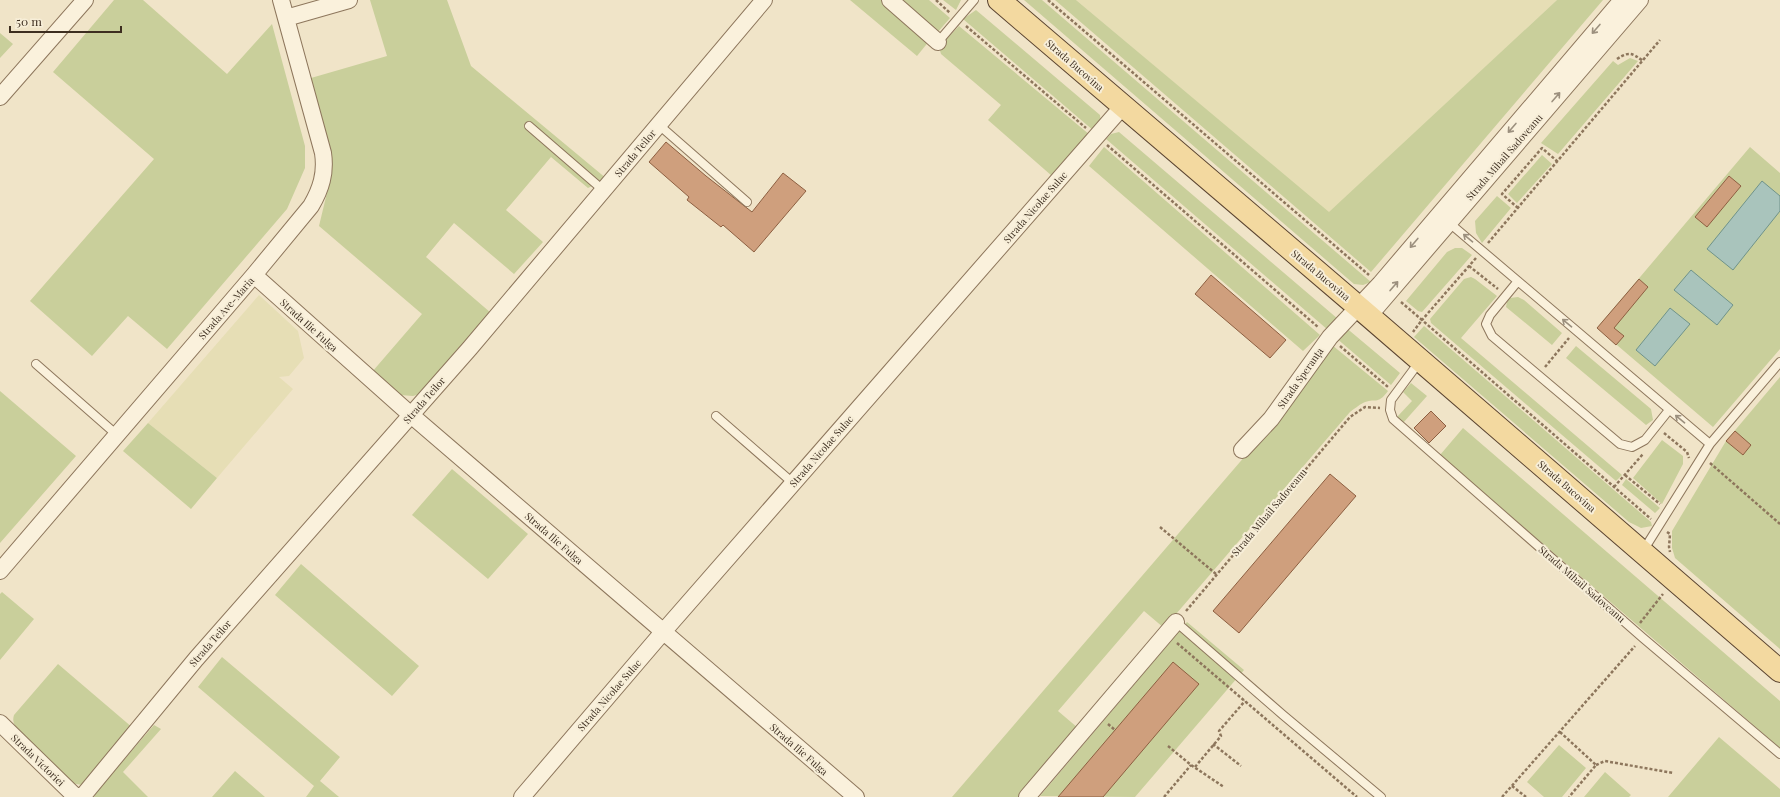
<svg xmlns="http://www.w3.org/2000/svg" width="1780" height="797" font-family="'Playfair Display',serif">
  <style>
    .farmland { fill: #e6deb5 }
    .green { fill: #c9cf9b }
    .water { fill: #a9c4bc; stroke: #6f938a }
    .building { fill: #cf9f7d; stroke: #8d5f41 }
    .lines { fill: none; stroke-linecap: round; stroke-linejoin: round }
    .service-casing { stroke: #8d765c; stroke-width: 10 }
    .minor-casing { stroke: #8d765c; stroke-width: 18 }
    .primary-casing { stroke: #5b4430; stroke-width: 24 }
    .path { stroke: #8d765c; stroke-width: 2.5; stroke-dasharray: 3 2; stroke-linecap: butt }
    .service { stroke: #faf1dc; stroke-width: 8 }
    .minor { stroke: #faf1dc; stroke-width: 16 }
    .primary { stroke: #f3d9a0; stroke-width: 22 }
    .oneway { stroke: #9c907e }
    .labels { text-anchor: middle; stroke-width: 4; stroke-linejoin: round; paint-order: stroke }
    .street-label { font-size: 10px; fill: #3d2e20; stroke: #f7eed8 }
  </style>
  <rect width="100%" height="100%" fill="#f0e4c8"/>
  <path class="farmland" d="M 1076,0 L 1557,0 L 1329,213 Z
    M 259,295 L 298,331 L 304,358 L 289,376 L 279,377 L 293,389 L 217,478 L 148,423 Z"/>
  <path class="green" d="M 114,0 L 143,0 L 227,74 L 272,24 L 305,146 L 305,168 L 287,209 L 167,349 L 128,316 L 92,356 L 30,301 L 154,159 L 53,72 Z
    M 370,0 L 447,0 L 471,66 L 607,179 L 588,188 L 551,157 L 506,210 L 543,242 L 514,274 L 454,223 L 426,257 L 491,313 L 420,394 L 413,396 L 400,395 L 372,372 L 422,314 L 319,226 L 331,176 L 332,164 L 311,78 L 387,56 Z
    M 850,0 L 883,0 L 930,40 L 917,56 Z
    M 898,0 L 929,0 L 950,18 L 937,33 Z
    M 943,0 L 961,0 L 956,10 Z
    M 1024,0 L 1042,0 L 1371,282 L 1363,285 L 1354,284 Z
    M 1055,0 L 1076,0 L 1329,212 L 1557,0 L 1603,0 L 1371,272 Z
    M 976,10 L 1100,115 L 1101,123 L 1094,131 L 963,19 Z
    M 959,26 L 1090,135 L 1052,176 L 988,120 L 1001,105 L 941,54 L 939,47 Z
    M 0,33 L 13,44 L 0,58 Z
    M 1630,58 L 1638,61 L 1558,154 L 1541,143 L 1613,61 L 1618,65 Z
    M 1119,132 L 1338,319 L 1328,330 L 1106,139 L 1111,134 Z
    M 1104,147 L 1320,335 L 1303,351 L 1089,166 Z
    M 1750,147 L 1780,173 L 1780,349 L 1713,427 L 1597,328 Z
    M 1542,155 L 1552,164 L 1517,203 L 1508,194 Z
    M 1497,196 L 1511,208 L 1482,243 L 1476,233 L 1475,221 Z
    M 1455,248 L 1462,248 L 1472,255 L 1422,312 L 1418,311 L 1406,301 L 1447,252 Z
    M 1471,277 L 1475,279 L 1497,296 L 1461,338 L 1622,475 L 1616,481 L 1431,323 L 1430,319 L 1464,279 Z
    M 1518,297 L 1524,300 L 1562,333 L 1552,345 L 1506,307 L 1507,302 L 1510,298 Z
    M 1344,326 L 1400,373 L 1391,385 L 1335,337 Z
    M 1424,326 L 1651,522 L 1652,526 L 1641,528 L 1629,522 L 1414,337 Z
    M 1332,345 L 1388,391 C 1377,406 1375,397 1363,403 C 1359,405 1354,409 1350,412 L 1164,628 L 1144,611 L 1058,711 L 1078,728 L 1018,797 L 952,797 L 1276,420 Z
    M 1576,346 L 1651,409 L 1653,420 L 1646,425 L 1566,358 Z
    M 1780,377 L 1780,649 L 1675,558 L 1672,548 L 1672,531 L 1726,441 Z
    M 1411,383 L 1427,396 L 1403,423 L 1397,417 L 1412,401 L 1403,392 Z
    M 0,391 L 76,456 L 0,543 Z
    M 148,423 L 217,478 L 191,509 L 123,451 Z
    M 1463,428 L 1780,701 L 1780,748 L 1440,455 Z
    M 1662,440 L 1683,456 L 1683,464 L 1662,504 L 1633,478 Z
    M 452,469 L 528,534 L 488,579 L 412,515 Z
    M 1626,479 L 1660,508 L 1655,513 L 1622,485 Z
    M 301,564 L 419,666 L 392,696 L 275,595 Z
    M 2,592 L 34,619 L 0,660 L 0,594 Z
    M 1187,622 L 1244,670 L 1135,797 L 1040,796 Z
    M 222,657 L 340,757 L 320,781 L 339,797 L 306,797 L 314,786 L 198,687 Z
    M 58,664 L 133,728 L 82,785 L 71,783 L 19,731 C 14,725 12,722 14,715 Z
    M 154,725 L 161,729 L 123,772 L 148,797 L 94,797 L 96,792 Z
    M 1719,737 L 1780,789 L 1780,797 L 1668,797 Z
    M 1559,745 L 1586,768 L 1562,797 L 1544,797 L 1527,782 Z
    M 235,771 L 265,797 L 212,797 Z
    M 1605,772 L 1631,795 L 1629,797 L 1584,797 Z"/>
  <path class="water" d="M 1762,181 L 1780,196 L 1780,211 L 1733,270 L 1707,249 Z
    M 1691,270 L 1733,305 L 1717,325 L 1674,290 Z
    M 1670,308 L 1690,324 L 1655,366 L 1636,350 Z"/>
  <path class="building" d="M 666,142 L 706,176 L 752,212 L 783,173 L 806,191 L 754,252 L 723,225 L 721,227 L 687,200 L 689,197 L 649,162 Z
    M 1729,176 L 1741,186 L 1707,227 L 1695,217 Z
    M 1211,275 L 1286,340 L 1270,358 L 1195,294 Z
    M 1639,279 L 1648,287 L 1614,328 L 1624,336 L 1616,345 L 1597,328 Z
    M 1431,411 L 1446,426 L 1429,443 L 1414,428 Z
    M 1735,431 L 1751,445 L 1743,455 L 1726,441 Z
    M 1330,474 L 1356,496 L 1239,633 L 1213,611 Z
    M 1173,662 L 1199,684 L 1103,797 L 1058,797 Z"/>
  <g class="lines">
    <defs>
      <path id="service" d="M 938,42 L 974,0
        M 659,125 L 747,202
        M 529,126 L 603,190
        M 1447,221 L 1710,444
        M 1518,281 L 1490,315 L 1486,324 L 1492,336 L 1620,444 L 1632,447 L 1645,440 L 1669,410
        M 1420,361 L 1391,400 L 1390,410 L 1393,419 L 1643,638 L 1780,754
        M 36,364 L 117,435
        M 716,416 L 793,483
        M 1643,551 L 1710,444 L 1780,362
        M 1176,622 L 1283,715 L 1381,797"/>
      <path id="minor" d="M 890,0 L 938,42
        M 286,18 L 349,0
        M 0,97 L 85,0
        M 254,275 L 411,415 L 856,797
        M 1369,316 L 1640,0
        M 1242,450 L 1271,419 L 1330,337 L 1380,284 L 1622,0
        M 0,571 L 254,275 L 311,206 C 321,189 326,173 323,153 L 281,0
        M 0,723 L 76,797
        M 82,797 L 196,659 L 470,348 L 764,0
        M 522,797 L 663,632 L 1123,106
        M 1027,797 L 1176,622"/>
      <path id="primary" d="M 999,0 L 1369,316 L 1780,671"/>
    </defs>
    <use href="#service" class="service-casing"/>
    <use href="#minor" class="minor-casing"/>
    <use href="#primary" class="primary-casing"/>
    <path class="path" d="M 936,0 L 950,13
      M 1048,0 L 1369,275
      M 966,26 L 1086,128
      M 1617,59 C 1629,51 1632,53 1643,61
      M 1107,145 L 1318,327
      M 1518,208 L 1502,194 L 1542,148 L 1558,162
      M 1488,243 L 1660,40
      M 1476,258 L 1422,320 L 1651,519
      M 1469,266 L 1498,289
      M 1401,302 L 1422,320 L 1413,332
      M 1340,346 L 1388,387
      M 1545,367 L 1569,338
      M 1664,433 L 1687,452 L 1689,458
      M 1710,463 L 1780,524
      M 1625,475 L 1660,504
      M 1614,487 L 1643,454
      M 1160,527 L 1216,574
      M 1667,532 L 1670,534 L 1669,547 L 1670,552
      M 1186,611 L 1350,417 L 1365,407 L 1380,408
      M 1640,623 L 1663,594
      M 1177,643 L 1357,797
      M 1108,724 L 1115,730
      M 1560,732 L 1596,765 L 1569,797
      M 1213,744 L 1241,766
      M 1168,746 L 1191,765 L 1224,787
      M 1596,765 L 1605,761 L 1673,773
      M 1195,767 L 1221,736 L 1219,731 L 1245,701
      M 1512,786 L 1526,797
      M 1164,797 L 1191,765
      M 1502,797 L 1635,646"/>
    <use href="#service" class="service"/>
    <use href="#minor" class="minor"/>
    <use href="#primary" class="primary"/>
  </g>
  <defs><path id="oneway-shaft" d="M-6 0H5M1.5-3L5.5 0L1.5 3" fill="none" stroke-width="1.6" stroke-linecap="round" stroke-linejoin="round"/></defs>
  <g class="oneway">
    <use href="#oneway-shaft" transform="translate(1596 29) rotate(131)"/>
    <use href="#oneway-shaft" transform="translate(1556 97) rotate(-49)"/>
    <use href="#oneway-shaft" transform="translate(1512 128) rotate(131)"/>
    <use href="#oneway-shaft" transform="translate(1468 238) rotate(-140)"/>
    <use href="#oneway-shaft" transform="translate(1414 243) rotate(130)"/>
    <use href="#oneway-shaft" transform="translate(1394 286) rotate(-49)"/>
    <use href="#oneway-shaft" transform="translate(1567 323) rotate(-140)"/>
    <use href="#oneway-shaft" transform="translate(1680 419) rotate(-140)"/>
  </g>
  <g class="labels">
    <g class="street-label">
      <text transform="translate(1075 65) rotate(41)" y="4">Strada Bucovina</text>
      <text transform="translate(635 153) rotate(-50)" y="4">Strada Teilor</text>
      <text transform="translate(1504 157) rotate(-49)" y="4">Strada Mihail Sadoveanu</text>
      <text transform="translate(1035 207) rotate(-49)" y="4">Strada Nicolae Sulac</text>
      <text transform="translate(1321 275) rotate(40)" y="4">Strada Bucovina</text>
      <text transform="translate(226 308) rotate(-49)" y="4">Strada Ave-Maria</text>
      <text transform="translate(309 325) rotate(42)" y="4">Strada Ilie Fulga</text>
      <text transform="translate(1300 378) rotate(-55)" y="4">Strada Speranța</text>
      <text transform="translate(424 400) rotate(-49)" y="4">Strada Teilor</text>
      <text transform="translate(821 451) rotate(-49)" y="4">Strada Nicolae Sulac</text>
      <text transform="translate(1567 486) rotate(41)" y="4">Strada Bucovina</text>
      <text transform="translate(1269 512) rotate(-50)" y="4">Strada Mihail Sadoveanu</text>
      <text transform="translate(554 538) rotate(41)" y="4">Strada Ilie Fulga</text>
      <text transform="translate(1582 584) rotate(41)" y="4">Strada Mihail Sadoveanu</text>
      <text transform="translate(210 643) rotate(-49)" y="4">Strada Teilor</text>
      <text transform="translate(609 695) rotate(-49)" y="4">Strada Nicolae Sulac</text>
      <text transform="translate(799 749) rotate(41)" y="4">Strada Ilie Fulga</text>
      <text transform="translate(38 760) rotate(44)" y="4">Strada Victoriei</text>
    </g>
  </g>
  <path d="M10 26v6h111v-6" fill="none" stroke="#3d2e20" stroke-width="2"/>
  <text x="16" y="26" font-size="12" fill="#3d2e20" stroke="#f7eed8" stroke-width="3" paint-order="stroke">50 m</text>
</svg>
